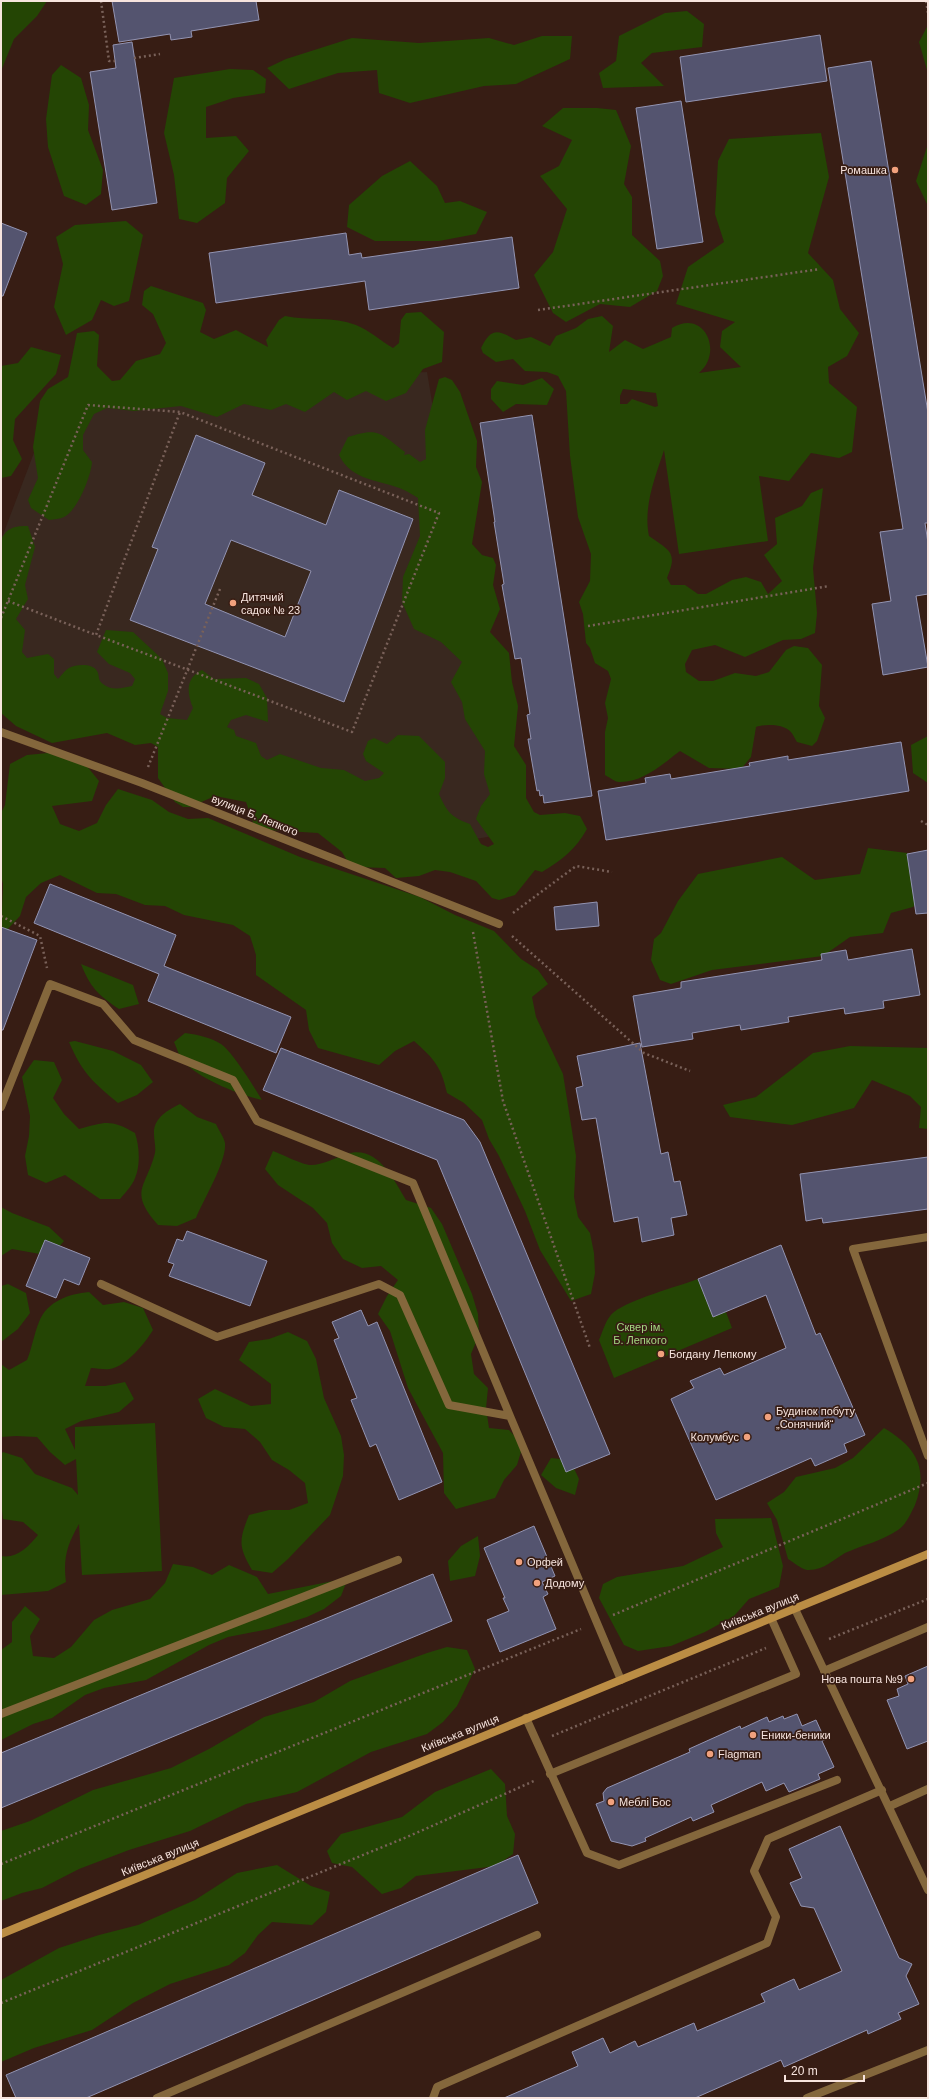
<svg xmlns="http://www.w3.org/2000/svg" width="929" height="2099" font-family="Arial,sans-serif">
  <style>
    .education { fill: #39281f }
    .green { fill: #244504; fill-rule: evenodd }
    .building { fill: #54546f; stroke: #9394b2; fill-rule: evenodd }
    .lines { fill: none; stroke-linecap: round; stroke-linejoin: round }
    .path { stroke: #796159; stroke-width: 2.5; stroke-dasharray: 2 3; stroke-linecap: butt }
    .lane { stroke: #84673c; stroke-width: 8 }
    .street { stroke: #84673c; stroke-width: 8 }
    .secondary { stroke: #bb8d44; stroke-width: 8 }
    .poi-dot { fill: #f1a17d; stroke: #371d14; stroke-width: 1.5 }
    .labels { text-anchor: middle; stroke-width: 3.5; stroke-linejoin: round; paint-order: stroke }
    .poi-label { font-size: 11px; fill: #f7e4de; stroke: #371d14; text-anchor: start }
    .street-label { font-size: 11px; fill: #f7e4de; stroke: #371d14 }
    .park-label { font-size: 11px; fill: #a4d882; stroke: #371d14 }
  </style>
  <rect width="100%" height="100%" fill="#371d14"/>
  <path class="education" d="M 427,372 L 504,834 L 442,845 L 1,667 L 1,540 L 57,392 Z"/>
  <path class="green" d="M 1,1 L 47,1 L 37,16 L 14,39 L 1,71 Z
    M 687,11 L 704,24 L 702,47 L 652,53 L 641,63 L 664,86 L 603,88 L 599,73 L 616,61 L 619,36 L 665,13 Z
    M 928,25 L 928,94 L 927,70 L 919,42 Z
    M 542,36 L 572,36 L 570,59 L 516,84 L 484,86 L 410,103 L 379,93 L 377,70 L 338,73 L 289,89 L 267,68 L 286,59 L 352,38 L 419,43 L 489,38 L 514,45 Z
    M 61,65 L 81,78 L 89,105 L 88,130 L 103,170 L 101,194 L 86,205 L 64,196 L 48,147 L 46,119 L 52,75 Z
    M 230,69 L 253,70 L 266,79 L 265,93 L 233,98 L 206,107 L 206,138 L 236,136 L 249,151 L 227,178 L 225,203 L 197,223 L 179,219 L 174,175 L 164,133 L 174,78 Z
    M 563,108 L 597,108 L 616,110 L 631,146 L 624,184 L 632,197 L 632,235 L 660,261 L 663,276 L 657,291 L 630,307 L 600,304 L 566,322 L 553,313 L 534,275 L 553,252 L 567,209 L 540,176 L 559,166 L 572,140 L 542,126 Z
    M 821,133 L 829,177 L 808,253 L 833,280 L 840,309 L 859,333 L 847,356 L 828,367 L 829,383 L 857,407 L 852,452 L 839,458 L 811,453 L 789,481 L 759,476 L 768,541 L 679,554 L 664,450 C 655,478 643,507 649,536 C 670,551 678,552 667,578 L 671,585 L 685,585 L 698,594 L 706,594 L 732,580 L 746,577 L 761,582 L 768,594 L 782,581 L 764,555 L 777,544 L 775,518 L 802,506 L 811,493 L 823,488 L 813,568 L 817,613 L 815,633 L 801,639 L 783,640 L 745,657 L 715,645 L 692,650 L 685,664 L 686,672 L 699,681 L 713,681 L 735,673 L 756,676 L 769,672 L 786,650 L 794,646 L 808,648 L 822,665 L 819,706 L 825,718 L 817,741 L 812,746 L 797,742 C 795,739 793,734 790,731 C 782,724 765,724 756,727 L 751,757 L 741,769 L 709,768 L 680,751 C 663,764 642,783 619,782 C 615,782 609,777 605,775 L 605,732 L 608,718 L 605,703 L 611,679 L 608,671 L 595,663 L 590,648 L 586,643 L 583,614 L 579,602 L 590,581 L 591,554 L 578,517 L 570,456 L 566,391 L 558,376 L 547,372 L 525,371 L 513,359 L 496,362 L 483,353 L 481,348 C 491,328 497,329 516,340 L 531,337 L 550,346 L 556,336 L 576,328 L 588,319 L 602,316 L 613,326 L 609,352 L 625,340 L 643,349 L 671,337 L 672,328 C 704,308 724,352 699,373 L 741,367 L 720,347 L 722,331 L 735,322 L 676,304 L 688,267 L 724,242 L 715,214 L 718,161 L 729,139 ZM 623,389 L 656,393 L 658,406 L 655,407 L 632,399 L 627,404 L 620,404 L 620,396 Z
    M 928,134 L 928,206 L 916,181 L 927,147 Z
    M 410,161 L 437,186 L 445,203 L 460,201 L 487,212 L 476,234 L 439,241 L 375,241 L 347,227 L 349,205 L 382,176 Z
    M 126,221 L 143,235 L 129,301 L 114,306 L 101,300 L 92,320 L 66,335 L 54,307 L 63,264 L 56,237 L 75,225 Z
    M 151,286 L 203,303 L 206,310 L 200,332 L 214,339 L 236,330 L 268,347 L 266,340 L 279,320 L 285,316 C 309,321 333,316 356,325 C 369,330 381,341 393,348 L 399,343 L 401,320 L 406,313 L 421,312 L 444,332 L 442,362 L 423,369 L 406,393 L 386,401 L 366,391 L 347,400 L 334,392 L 305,412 L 286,404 L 271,410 L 244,404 L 217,417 L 181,406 L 134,411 L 107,408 L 94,414 L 83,435 L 83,450 L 92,462 C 91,476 78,510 64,517 C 60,519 54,519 49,520 L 31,508 L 28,500 L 38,478 L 33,447 L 40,401 L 48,389 L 68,377 L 77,333 L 94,331 L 99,335 L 97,366 L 112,381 L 120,380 L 136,361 L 160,354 L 166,343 L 153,314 L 142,305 L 144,291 Z
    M 31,347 L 61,355 L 56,374 L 15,419 L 13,440 L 22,459 L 11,476 L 1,478 L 1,366 L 18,363 Z
    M 445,377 L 452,380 L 460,392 L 477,441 L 476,467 L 482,482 L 472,544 L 482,555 L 493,558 L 496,565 L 493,585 L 500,609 L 490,632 L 509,653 L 512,682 L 518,706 L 514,746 L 526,765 L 526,798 L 534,812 L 540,815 L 565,813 L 580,816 L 587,829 C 576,849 562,860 542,872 L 535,870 L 515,895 L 499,900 L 492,898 L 476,881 L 450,872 L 435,870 L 419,876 L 396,878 L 385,868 L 356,867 L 349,864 L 342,852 L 318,833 L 269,830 L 254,825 L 246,802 L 215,796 L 190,807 L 183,807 L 175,802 L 158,778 L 158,747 L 151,743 L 135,745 L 107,733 L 52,743 L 16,726 L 1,713 L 1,540 C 7,527 15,526 28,526 L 35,547 L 25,585 L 28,599 L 16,619 L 25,630 L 22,652 L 27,658 L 48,654 L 54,659 L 54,674 L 58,679 C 61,676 65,670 69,668 C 76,664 93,663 97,671 C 100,675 97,680 103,684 C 111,691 123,688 132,686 L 135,679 L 130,673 L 109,664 L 97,652 L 106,630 L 133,632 L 162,659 L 168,673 L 168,691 L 160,714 L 167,718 L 187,720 L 193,708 C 187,693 185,678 202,670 L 214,679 L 246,678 L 259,684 L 267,698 L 268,722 L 246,715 L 231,720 L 227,727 L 234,730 L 236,736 L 256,743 L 261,756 L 267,760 L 280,754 L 321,768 L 344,770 L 365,781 L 379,778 L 384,773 L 366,761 L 363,754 L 368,741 L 374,738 L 387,744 L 398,735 L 419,736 L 445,762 L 445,778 L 439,794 C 447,812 451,817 470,824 L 481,844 L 488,847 L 494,844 L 476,819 L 481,806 L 490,794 L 484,774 L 485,751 L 465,719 L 462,702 L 451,682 L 462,662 L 441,642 L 414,629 L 402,602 L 403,577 L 420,536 L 418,498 C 413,495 409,492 404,490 C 380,479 352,482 339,455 L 348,437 C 379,427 380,433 405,452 L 404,455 L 409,454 L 420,462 L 426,459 L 425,430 L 439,379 Z
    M 542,378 L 554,389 L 547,405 L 516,404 L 503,412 L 491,399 L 491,389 L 497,381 L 523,385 Z
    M 928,736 L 928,783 L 913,773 L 911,745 Z
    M 48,753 L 86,765 L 99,781 L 92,801 L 52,806 L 60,824 L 79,831 L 97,823 L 106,805 L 118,789 L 152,800 L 169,812 L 188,819 L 208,818 L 300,857 L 420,897 L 455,915 L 494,931 L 521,959 L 538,970 L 548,984 L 532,997 L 536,1017 L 563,1074 L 576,1156 L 574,1197 L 578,1217 L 590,1233 L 594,1253 L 595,1273 L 591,1294 L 571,1301 L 540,1250 L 525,1211 L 499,1156 L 489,1139 L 482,1120 L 464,1103 L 447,1093 C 441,1066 434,1059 414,1041 L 395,1051 L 379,1065 L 318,1048 L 309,1030 L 306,1010 L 256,975 L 256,955 L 250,936 L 233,925 L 184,915 L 165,906 L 145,905 L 116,894 L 97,893 L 60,875 L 41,883 L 26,897 L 20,916 L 5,932 L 1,933 L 3,884 L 1,876 L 1,813 L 5,805 L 10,764 L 27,755 Z
    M 868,848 L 907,853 L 919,898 L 913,907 L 891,913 L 883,933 L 850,937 L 823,956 L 712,970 L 671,984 L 660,980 L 651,960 L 654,939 L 661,933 L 678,901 L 698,874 L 782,857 L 815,880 L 860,874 Z
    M 81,964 L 133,985 L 139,1004 L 119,1009 C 98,995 90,987 81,964 Z
    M 185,1033 C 199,1035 209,1037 221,1044 C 231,1050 255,1088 262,1100 C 239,1095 200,1079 184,1062 C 179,1057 177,1048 174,1042 Z
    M 75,1041 L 113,1051 L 141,1065 L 153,1082 L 137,1095 L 118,1103 C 92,1081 83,1074 69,1042 Z
    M 850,1046 L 928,1048 L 928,1129 L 919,1128 L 921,1107 L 910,1096 L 872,1080 L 854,1108 L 792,1125 L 730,1117 L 723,1105 L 756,1097 L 813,1053 Z
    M 34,1060 L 54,1062 L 62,1080 L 53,1098 L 64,1114 L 79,1129 C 106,1122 110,1119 135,1133 C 140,1148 141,1170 132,1184 C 129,1189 124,1194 120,1199 L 100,1199 L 65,1175 L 46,1183 L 28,1175 L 25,1156 L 29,1136 L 30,1116 L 22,1077 Z
    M 180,1104 L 197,1117 L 216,1124 C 218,1129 224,1137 225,1143 C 227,1161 204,1199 196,1218 L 177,1226 L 158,1225 C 128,1191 146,1188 155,1153 C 156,1147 154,1140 154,1134 C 153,1118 168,1110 180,1104 Z
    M 273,1151 C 282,1154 302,1165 311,1165 C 323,1165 335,1158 346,1154 C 377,1144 393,1178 406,1200 L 431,1208 L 442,1224 L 472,1294 L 478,1314 L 479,1335 L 471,1354 L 474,1374 L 488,1388 L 486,1408 L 489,1428 L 509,1430 L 523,1445 L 517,1465 L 504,1480 L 495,1498 L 456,1509 L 444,1493 L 443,1453 L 408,1388 L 390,1331 L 378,1314 L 387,1296 L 398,1280 L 381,1266 L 362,1268 L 343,1259 L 332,1243 L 327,1223 L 313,1208 L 278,1185 L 265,1169 Z
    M 1,1207 L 12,1213 L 49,1227 L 64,1241 L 51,1256 L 12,1249 L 1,1256 Z
    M 698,1279 L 713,1316 L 726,1312 L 732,1328 L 614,1378 L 599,1340 C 603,1331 606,1318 614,1312 C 631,1299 676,1287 698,1279 Z
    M 8,1284 L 26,1293 L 30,1313 L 18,1329 L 1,1342 L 1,1286 Z
    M 89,1292 L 103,1305 L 124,1302 L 143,1308 L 153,1330 C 145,1343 127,1366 110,1369 C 104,1370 97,1368 91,1368 L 85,1386 L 105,1386 L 125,1382 L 134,1399 L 119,1412 L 81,1421 L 65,1429 L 75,1450 L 75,1427 L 155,1423 L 162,1571 L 82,1575 L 79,1524 C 67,1545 63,1558 66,1582 L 48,1591 L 1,1595 L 1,1556 C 17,1559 29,1546 38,1535 L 23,1522 L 3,1519 L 1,1504 L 1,1454 L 3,1452 L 22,1458 L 35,1474 L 72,1488 L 78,1495 L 76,1459 L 65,1465 L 50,1452 L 37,1437 L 16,1436 L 1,1437 L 1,1364 L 9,1370 L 27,1360 C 32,1348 34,1334 39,1322 C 47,1301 69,1294 89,1292 Z
    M 288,1332 L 307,1341 L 316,1359 L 324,1398 L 341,1436 L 344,1455 L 343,1476 L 330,1515 L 288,1559 L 272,1573 L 252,1570 C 238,1546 239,1540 249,1515 L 269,1510 L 289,1510 L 308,1503 L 305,1483 L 289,1470 L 272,1460 L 260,1442 L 245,1429 L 224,1427 L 206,1418 L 198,1399 L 215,1389 L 251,1406 L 271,1404 L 271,1384 L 239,1360 L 249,1342 L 269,1339 Z
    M 884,1428 C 916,1447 929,1468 915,1505 C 911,1513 906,1525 898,1530 C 882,1541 863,1545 845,1553 C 833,1560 823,1571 807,1570 C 801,1569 793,1562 788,1559 L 777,1520 L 767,1503 L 784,1492 L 796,1477 L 835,1468 L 853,1458 Z
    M 551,1458 L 570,1460 L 579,1479 L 575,1495 L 556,1488 L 541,1475 Z
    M 771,1518 L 783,1566 L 779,1587 L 749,1599 L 734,1616 L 705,1632 L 671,1646 L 638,1651 L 624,1645 L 599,1598 L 603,1584 L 617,1577 L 683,1566 L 723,1547 L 716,1533 L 715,1519 Z
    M 478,1536 L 480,1556 L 475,1576 L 450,1581 L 448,1561 L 461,1546 Z
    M 173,1564 L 193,1567 L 212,1575 L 229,1565 L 257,1577 L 268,1594 L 348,1578 L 341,1596 L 324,1609 L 307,1617 L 269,1629 L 228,1637 L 209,1645 L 146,1680 L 104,1688 L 85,1695 L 52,1718 L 33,1724 L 1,1740 L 1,1650 L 12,1642 L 12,1622 L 25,1606 L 40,1619 L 30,1636 L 33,1656 L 54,1658 L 71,1647 L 94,1620 L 112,1610 L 150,1599 L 165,1583 Z
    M 447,1647 L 467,1650 L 475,1669 L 457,1706 L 443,1722 L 427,1734 L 371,1752 L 297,1792 L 246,1804 L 190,1831 L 129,1850 L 79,1869 L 42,1888 L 22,1893 L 1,1901 L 1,1831 L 30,1821 L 93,1790 L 171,1768 L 209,1749 L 264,1717 L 314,1702 L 350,1681 L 427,1653 Z
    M 491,1769 L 505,1784 L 507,1816 L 515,1834 L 513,1854 L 496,1866 L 416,1876 L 401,1888 L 382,1894 L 352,1867 L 332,1863 L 327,1851 L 341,1834 L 402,1817 L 435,1792 Z
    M 277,1865 L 311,1886 L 330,1892 L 326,1912 L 312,1925 L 272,1922 L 258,1935 L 245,1953 L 229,1965 L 170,1984 L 133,2003 L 92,2030 L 34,2048 L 1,2062 L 1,1980 L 59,1948 L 99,1935 L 138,1925 L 195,1900 L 237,1873 Z"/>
  <path class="building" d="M 112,1 L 256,1 L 259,20 L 191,31 L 192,37 L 171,40 L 170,34 L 119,42 Z
    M 820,35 L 827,81 L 686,102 L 680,57 Z
    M 132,42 L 157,203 L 112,210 L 90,72 L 116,68 L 113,45 Z
    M 871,61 L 928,413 L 928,523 L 925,523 L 928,543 L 928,594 L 916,596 L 928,667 L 883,675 L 872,604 L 891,601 L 880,532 L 903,529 L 828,68 Z
    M 681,101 L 703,242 L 657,249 L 636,108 Z
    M 1,223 L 27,233 L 3,296 L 1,296 Z
    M 346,233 L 349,255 L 361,253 L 362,258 L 512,237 L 519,288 L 369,310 L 365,281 L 216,303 L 209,253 Z
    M 532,415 L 592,796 L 544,803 L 543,795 L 540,796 L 539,790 L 537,791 L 528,739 L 531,739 L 527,715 L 530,714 L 521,658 L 515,659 L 502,585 L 504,584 L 494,522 L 495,522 L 480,423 Z
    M 196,435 L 265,463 L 252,495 L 326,525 L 339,490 L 413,519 L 344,702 L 130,620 L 158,549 L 152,547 ZM 231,540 L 311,571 L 285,637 L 205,604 Z
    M 901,742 L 909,791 L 606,840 L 598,791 L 646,783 L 645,778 L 670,774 L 671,779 L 750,766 L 749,763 L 788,756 L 788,760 Z
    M 928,850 L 928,913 L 916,914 L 907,854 Z
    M 50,884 L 176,935 L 164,966 L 291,1017 L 276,1053 L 148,1001 L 159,974 L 34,923 Z
    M 597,902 L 599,926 L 556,930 L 554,907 Z
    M 1,927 L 37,940 L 3,1030 L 1,1030 Z
    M 912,949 L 920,995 L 883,1001 L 884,1008 L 845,1014 L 844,1008 L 788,1017 L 789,1022 L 741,1030 L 740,1025 L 692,1033 L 693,1039 L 642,1047 L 633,996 L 681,988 L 681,982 L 822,960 L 821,954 L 846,950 L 848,960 Z
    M 640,1043 L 661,1154 L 668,1152 L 674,1182 L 680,1181 L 687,1215 L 671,1218 L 674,1235 L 642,1242 L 638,1217 L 614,1222 L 596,1118 L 582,1120 L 576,1088 L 583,1086 L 577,1056 Z
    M 281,1048 L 464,1120 L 480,1142 L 610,1454 L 566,1472 L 437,1160 L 263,1090 Z
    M 928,1157 L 928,1209 L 823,1223 L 822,1218 L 806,1221 L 800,1174 Z
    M 187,1231 L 267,1261 L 250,1306 L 169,1276 L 174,1264 L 168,1262 L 177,1239 L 183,1241 Z
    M 45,1240 L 90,1258 L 79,1285 L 64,1279 L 56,1298 L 26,1286 Z
    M 781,1245 L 816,1335 L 820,1333 L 865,1435 L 844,1444 L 847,1452 L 815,1466 L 811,1458 L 716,1500 L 671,1399 L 694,1388 L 690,1381 L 720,1368 L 724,1375 L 786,1348 L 766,1295 L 713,1317 L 698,1279 Z
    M 361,1310 L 368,1326 L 377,1322 L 442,1482 L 399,1500 L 376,1444 L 370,1447 L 351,1400 L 357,1398 L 334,1340 L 339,1338 L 332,1322 Z
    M 534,1526 L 555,1576 L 542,1582 L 548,1594 L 543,1597 L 556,1629 L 500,1652 L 487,1620 L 509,1611 L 503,1598 L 505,1598 L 484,1548 Z
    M 433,1574 L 452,1621 L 1,1808 L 1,1753 Z
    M 928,1666 L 928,1741 L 907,1749 L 887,1700 L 899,1696 L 897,1689 L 908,1684 L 905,1676 Z
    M 797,1714 L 802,1726 L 816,1720 L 825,1740 L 822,1741 L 834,1767 L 818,1774 L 820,1779 L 789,1792 L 784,1783 L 766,1791 L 762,1782 L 711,1805 L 714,1812 L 693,1821 L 691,1817 L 645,1838 L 646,1841 L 632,1846 L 611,1841 L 596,1804 L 604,1801 L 603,1793 L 607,1788 L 690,1752 L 689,1749 L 740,1726 L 741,1729 L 767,1717 L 769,1722 L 783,1716 L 784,1719 Z
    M 840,1826 L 899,1958 L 912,1964 L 906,1976 L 919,2004 L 898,2013 L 901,2019 L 868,2034 L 867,2030 L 784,2067 L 781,2060 L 695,2098 L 504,2098 L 578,2066 L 572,2052 L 603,2038 L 610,2053 L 635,2041 L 638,2047 L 694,2023 L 697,2031 L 765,2002 L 761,1994 L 794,1979 L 799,1990 L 842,1971 L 814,1908 L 801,1906 L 790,1883 L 802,1878 L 789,1849 Z
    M 518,1855 L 538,1903 L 86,2098 L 16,2098 L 6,2075 Z"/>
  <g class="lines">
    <path class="path" d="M 101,1 L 109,61 L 115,61
      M 926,1 L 928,13
      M 134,58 L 160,54
      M 538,310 L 820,269
      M 8,601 L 96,635
      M 1,618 L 88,405 L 180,412 L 439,513 L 352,732 L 96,635 L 180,412
      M 588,626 L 829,586
      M 148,767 L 220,589
      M 921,821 L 928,825
      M 513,913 L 576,866 L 612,872
      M 1,916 L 40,936 L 47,968
      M 473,932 L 503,1101 L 590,1348
      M 512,936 L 644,1053 L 690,1071
      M 613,1615 L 928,1483
      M 829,1639 L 928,1599
      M 552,1736 L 766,1648
      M 1,1864 L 581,1629
      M 1,2003 L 407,1837 L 534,1781"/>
    <path class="lane" d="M 1,1107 L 50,984 L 103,1004 L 134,1040 L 233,1080 L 257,1121 L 413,1183 L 510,1416
      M 928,1237 L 853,1249 L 928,1456
      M 101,1284 L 217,1337 L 379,1284 L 400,1295 L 449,1405 L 510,1416 L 621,1680
      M 795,1609 L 928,1890
      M 824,1671 L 928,1627
      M 1,1714 L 398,1560
      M 526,1718 L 587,1853 L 619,1865 L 837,1780
      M 550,1774 L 796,1674 L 771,1618
      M 890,1806 L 928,1789
      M 157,2098 L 537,1935
      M 433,2098 L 437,2087 L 767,1943 L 776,1917 L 754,1871 L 768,1839 L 882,1790"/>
    <path class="street" d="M 1,732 L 142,783 L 499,924
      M 807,2098 L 928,2050"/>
    <path class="secondary" d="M 1,1934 L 928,1554"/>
  </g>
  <g class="poi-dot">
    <circle cx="895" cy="170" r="4"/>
    <circle cx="233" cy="603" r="4"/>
    <circle cx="661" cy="1354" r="4"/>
    <circle cx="768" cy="1417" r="4"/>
    <circle cx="747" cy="1437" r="4"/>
    <circle cx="519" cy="1562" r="4"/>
    <circle cx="537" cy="1583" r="4"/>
    <circle cx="911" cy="1679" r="4"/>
    <circle cx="753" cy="1735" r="4"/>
    <circle cx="710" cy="1754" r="4"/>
    <circle cx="611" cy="1802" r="4"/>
  </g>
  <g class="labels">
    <g class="poi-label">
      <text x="887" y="174" text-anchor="end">Ромашка</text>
      <text x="241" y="601">Дитячий<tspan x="241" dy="13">садок № 23</tspan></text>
      <text x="669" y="1358">Богдану Лепкому</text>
      <text x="776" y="1415">Будинок побуту<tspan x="776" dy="13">„Сонячний“</tspan></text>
      <text x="739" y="1441" text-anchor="end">Колумбус</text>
      <text x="527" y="1566">Орфей</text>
      <text x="545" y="1587">Додому</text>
      <text x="903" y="1683" text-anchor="end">Нова пошта №9</text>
      <text x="761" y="1739">Еники-беники</text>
      <text x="718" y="1758">Flagman</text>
      <text x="619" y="1806">Меблі Бос</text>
    </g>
    <g class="street-label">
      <text transform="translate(255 815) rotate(22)" y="4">вулиця Б. Лепкого</text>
      <text transform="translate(760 1611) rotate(-22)" y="4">Київська вулиця</text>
      <text transform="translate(460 1733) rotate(-22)" y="4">Київська вулиця</text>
      <text transform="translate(160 1857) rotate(-22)" y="4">Київська вулиця</text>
    </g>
    <g class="park-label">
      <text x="640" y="1331">Сквер ім.<tspan x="640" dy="13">Б. Лепкого</tspan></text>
    </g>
  </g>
  <rect width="929" height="2099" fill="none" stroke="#f7e4de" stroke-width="4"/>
  <path d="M785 2075v6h79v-6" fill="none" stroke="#f7e4de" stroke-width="2"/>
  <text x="791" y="2075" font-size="12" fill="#f7e4de" stroke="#371d14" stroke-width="3" paint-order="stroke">20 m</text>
</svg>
